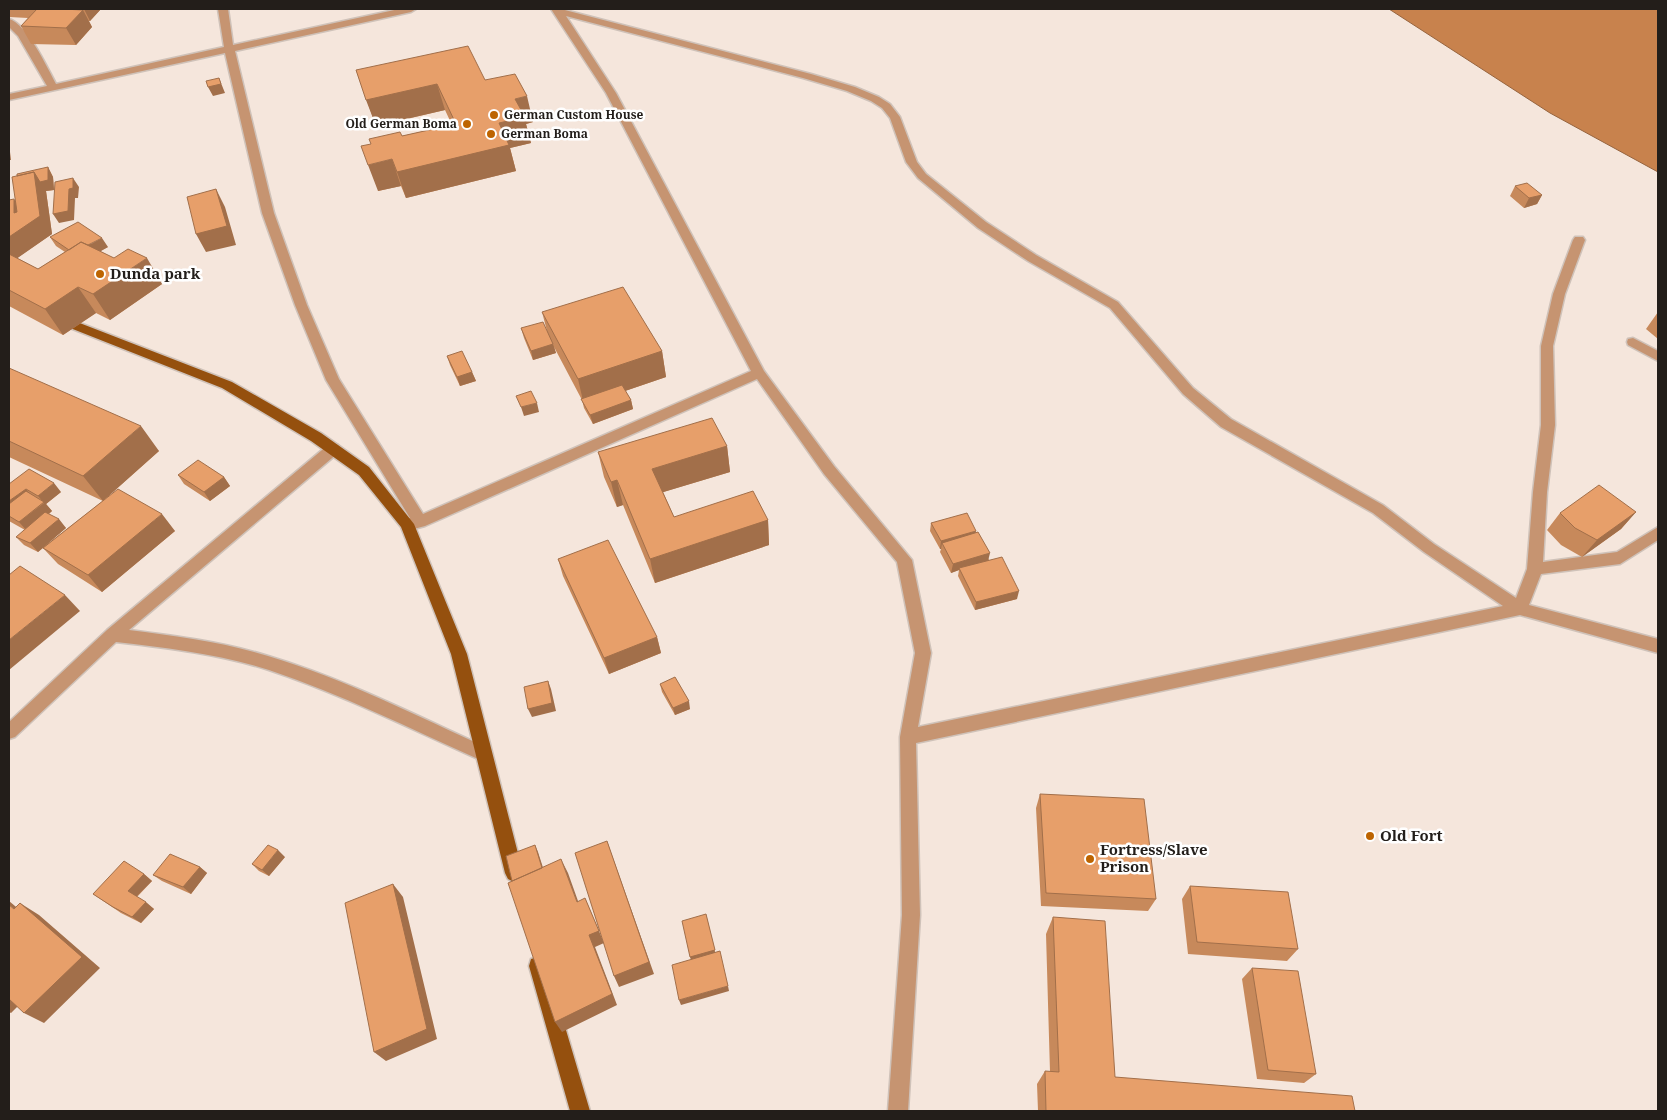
<svg xmlns="http://www.w3.org/2000/svg" width="1667" height="1120" font-family="'Noto Serif',serif">
  <style>
    .water { fill: #c8824d; stroke: #96643e }
    .lines { fill: none; stroke-linecap: round; stroke-linejoin: round }
    .minor-casing { stroke: #cfc2b9; stroke-width: 3 }
    .major-casing { stroke: #cfc2b9; stroke-width: 3 }
    .minor { fill: #c69471; fill-rule: evenodd }
    .major { fill: #95500e; fill-rule: evenodd }
    .wall { fill: #c7895b }
    .shaded-wall { fill: #a26f4a }
    .building { fill: #e79f6a; stroke: #a26f4a }
    .poi-dot { fill: #bd6401; stroke: #fff; stroke-width: 2 }
    .labels { text-anchor: middle; stroke-width: 5; stroke-linejoin: round; paint-order: stroke }
    .far-poi-label { font-size: 12px; font-weight: bold; fill: #231e1a; stroke: #fff; text-anchor: start }
    .poi-label { font-size: 15px; font-weight: bold; fill: #231e1a; stroke: #fff; text-anchor: start }
  </style>
  <rect width="100%" height="100%" fill="#f5e6dc"/>
  <path class="water" d="M 1389,9 L 1658,9 L 1658,172 L 1550,113 Z"/>
  <g class="lines">
    <defs>
      <path id="minor" d="M 218,9 L 228,9 L 233,45 L 399,9 L 416,9 L 411,12 L 235,51 L 274,213 L 307,305 L 339,379 L 423,514 L 751,371 L 606,93 L 551,9 L 561,9 L 811,74 L 855,87 L 879,97 L 890,104 L 900,117 L 917,162 L 926,174 L 986,222 L 1036,255 L 1118,302 L 1193,388 L 1231,419 L 1383,505 L 1434,544 L 1516,598 L 1527,569 L 1533,492 L 1541,425 L 1541,346 L 1553,294 L 1573,240 L 1575,237 L 1583,237 L 1585,240 L 1565,294 L 1553,346 L 1555,425 L 1547,492 L 1543,562 L 1617,552 L 1658,527 L 1658,540 L 1620,564 L 1541,574 L 1529,605 L 1658,639 L 1658,653 L 1520,615 L 916,743 L 920,915 L 908,1111 L 888,1111 L 902,915 L 900,737 L 915,653 L 897,562 L 824,474 L 757,379 L 425,526 L 410,530 L 405,528 L 403,524 L 405,520 L 410,518 L 326,380 L 295,305 L 262,213 L 225,53 L 9,100 L 9,94 L 47,86 L 18,36 L 9,27 L 9,19 C 27,24 47,67 56,84 L 224,47 ZM 566,16 L 803,78 L 847,91 L 871,101 L 882,108 L 890,118 L 906,162 L 918,178 L 978,228 L 1028,261 L 1110,308 L 1183,394 L 1221,427 L 1373,513 L 1424,552 L 1503,606 L 918,727 L 931,653 L 912,560 L 834,466 L 764,371 L 616,93 Z
        M 1633,338 L 1658,351 L 1658,361 L 1628,345 L 1627,342 L 1628,339 Z
        M 333,444 L 338,445 L 340,449 L 338,453 L 129,630 C 176,636 223,642 268,656 C 345,679 417,716 490,749 L 492,754 L 490,759 L 484,762 L 478,759 C 409,728 341,694 269,670 C 219,654 168,648 116,642 L 15,737 L 9,739 L 9,722 L 107,630 L 328,445 Z"/>
      <path id="major" d="M 59,315 L 232,382 L 321,433 L 369,467 L 414,524 L 467,654 L 523,873 L 520,879 L 514,882 L 508,879 L 505,873 L 451,654 L 401,527 L 359,475 L 311,441 L 222,388 L 55,322 L 53,319 L 55,316 Z
        M 538,957 L 545,959 L 547,966 L 590,1111 L 570,1111 L 529,966 L 531,959 Z"/>
    </defs>
    <use href="#minor" class="minor-casing"/>
    <use href="#major" class="major-casing"/>
    <use href="#minor" class="minor"/>
    <use href="#major" class="major"/>
  </g>
  <path class="wall" d="M 9,9 L 101,9 L 90,21 L 89,21 L 92,27 L 76,45 L 31,44 L 21,26 L 28,18 L 9,17 Z
    M 356,70 L 485,80 L 533,122 L 526,124 L 531,143 L 510,148 L 516,171 L 406,198 L 401,186 L 378,191 L 402,136 L 452,125 L 445,110 L 376,126 Z
    M 48,167 L 53,177 L 54,190 L 46,191 L 52,234 L 17,258 L 38,269 L 65,252 L 56,246 L 50,237 L 108,247 L 100,251 L 162,284 L 110,320 L 96,313 L 63,335 L 9,306 L 9,200 L 16,202 Z
    M 1515,186 L 1542,195 L 1537,204 L 1524,208 L 1510,196 Z
    M 542,312 L 662,351 L 666,377 L 625,391 L 631,400 L 633,409 L 593,424 L 584,408 L 582,400 L 554,347 L 556,353 L 533,360 L 524,338 L 521,328 L 547,331 Z
    M 1658,312 L 1658,339 L 1646,329 Z
    M 447,356 L 472,372 L 476,381 L 460,386 L 450,365 Z
    M 9,368 L 159,451 L 105,499 L 175,531 L 102,592 L 58,564 L 43,548 L 38,552 L 24,545 L 16,537 L 25,530 L 9,521 L 9,484 L 61,492 L 46,504 L 52,511 L 49,514 L 66,528 L 45,546 L 103,501 L 9,457 Z
    M 727,446 L 730,472 L 663,492 L 674,517 L 768,520 L 769,545 L 655,583 L 623,505 L 617,507 L 604,477 L 598,452 Z
    M 178,475 L 224,477 L 230,486 L 210,501 L 184,484 Z
    M 1636,512 L 1621,529 L 1582,557 L 1561,545 L 1547,530 L 1560,513 Z
    M 931,523 L 976,533 L 989,560 L 1017,599 L 975,610 L 958,576 L 959,570 L 951,573 L 940,552 L 941,549 L 940,549 L 930,531 Z
    M 558,559 L 657,637 L 661,653 L 609,674 L 563,576 Z
    M 660,684 L 690,709 L 675,715 L 662,692 Z
    M 1040,794 L 1156,899 L 1148,911 L 1041,906 L 1036,808 Z
    M 285,857 L 269,876 L 259,871 L 252,864 Z
    M 200,867 L 207,873 L 191,894 L 162,881 L 153,875 Z
    M 144,874 L 152,881 L 137,897 L 154,909 L 141,923 L 121,913 L 93,894 Z
    M 1190,886 L 1298,949 L 1287,961 L 1188,954 L 1182,899 Z
    M 1053,917 L 1115,1077 L 1355,1111 L 1038,1111 L 1037,1084 L 1045,1071 L 1050,1072 L 1046,934 Z
    M 1252,968 L 1316,1074 L 1304,1083 L 1257,1079 L 1242,979 Z"/>
  <path class="shaded-wall" d="M 84,9 L 101,9 L 90,21 Z
    M 83,10 L 92,27 L 76,45 L 66,28 Z
    M 219,78 L 225,93 L 213,96 L 208,87 Z
    M 437,84 L 445,110 L 376,126 L 366,100 Z
    M 527,96 L 533,122 L 526,124 L 531,143 L 510,148 L 516,171 L 406,198 L 397,172 L 499,123 L 515,99 Z
    M 9,150 L 10,152 L 11,160 L 9,160 Z
    M 392,159 L 401,186 L 378,191 L 368,165 Z
    M 48,167 L 53,177 L 54,190 L 46,191 L 52,234 L 9,264 L 9,237 L 14,213 L 14,199 L 26,217 L 34,172 Z
    M 73,178 L 79,187 L 78,198 L 75,198 L 74,220 L 59,223 L 53,214 L 69,189 Z
    M 216,189 L 225,207 L 236,245 L 206,252 L 196,234 Z
    M 1542,195 L 1537,204 L 1524,208 L 1529,198 Z
    M 102,238 L 108,247 L 80,263 L 74,253 Z
    M 147,258 L 162,284 L 110,320 L 93,294 Z
    M 78,287 L 96,313 L 63,335 L 45,309 Z
    M 553,344 L 556,353 L 533,360 L 531,351 Z
    M 662,351 L 666,377 L 584,405 L 578,379 Z
    M 472,372 L 476,381 L 460,386 L 457,377 Z
    M 631,400 L 633,409 L 593,424 L 590,415 Z
    M 537,403 L 539,412 L 524,416 L 521,407 Z
    M 141,426 L 159,451 L 103,501 L 83,476 Z
    M 727,446 L 730,472 L 657,494 L 652,469 Z
    M 224,477 L 230,486 L 210,501 L 204,492 Z
    M 617,480 L 623,505 L 617,507 L 611,482 Z
    M 54,483 L 61,492 L 46,504 L 52,511 L 27,531 L 19,522 L 44,503 L 38,496 Z
    M 26,489 L 33,498 L 9,516 L 9,501 Z
    M 1636,512 L 1621,529 L 1582,557 L 1597,540 Z
    M 162,514 L 175,531 L 102,592 L 88,575 Z
    M 59,519 L 66,528 L 38,552 L 30,543 Z
    M 768,520 L 769,545 L 655,583 L 650,559 Z
    M 976,531 L 975,539 L 942,543 L 941,549 L 940,549 L 941,541 Z
    M 990,553 L 988,561 L 959,568 L 959,570 L 951,573 L 953,564 Z
    M 1019,591 L 1017,599 L 975,610 L 976,602 Z
    M 65,595 L 80,611 L 9,670 L 9,640 Z
    M 657,637 L 661,653 L 609,674 L 604,658 Z
    M 548,681 L 551,689 L 556,711 L 532,717 L 528,709 Z
    M 689,701 L 690,709 L 675,715 L 673,708 Z
    M 607,841 L 654,974 L 619,987 L 614,976 Z
    M 535,845 L 538,852 L 546,877 L 516,888 Z
    M 278,850 L 285,857 L 269,876 L 262,870 Z
    M 561,859 L 568,873 L 583,915 L 577,902 Z
    M 200,867 L 207,873 L 191,894 L 183,887 Z
    M 144,874 L 152,881 L 136,897 L 128,891 Z
    M 393,884 L 403,897 L 437,1039 L 386,1061 L 374,1052 Z
    M 585,898 L 604,943 L 595,947 L 617,1005 L 562,1032 L 555,1022 L 589,935 Z
    M 9,901 L 33,921 L 14,909 L 9,905 Z
    M 146,902 L 154,909 L 141,923 L 132,917 Z
    M 20,903 L 39,915 L 100,968 L 44,1023 L 24,1013 Z
    M 706,914 L 716,956 L 692,963 L 690,957 Z
    M 728,986 L 729,991 L 681,1005 L 679,1000 Z
    M 9,996 L 21,1003 L 11,1013 L 9,1012 Z"/>
  <path class="building" d="M 37,9 L 62,9 L 83,10 L 66,28 L 21,26 Z
    M 468,46 L 485,80 L 515,74 L 527,96 L 515,99 L 525,117 L 499,123 L 509,145 L 397,172 L 392,159 L 368,165 L 361,146 L 371,144 L 369,139 L 400,132 L 402,136 L 456,124 L 437,84 L 366,100 L 356,70 Z
    M 219,78 L 221,84 L 208,87 L 206,81 Z
    M 48,167 L 48,180 L 40,182 L 34,172 L 17,176 L 17,174 Z
    M 34,172 L 40,216 L 9,237 L 9,200 L 14,199 L 14,213 L 17,212 L 12,177 Z
    M 73,178 L 73,188 L 69,189 L 68,211 L 53,214 L 55,182 Z
    M 1527,183 L 1542,195 L 1529,198 L 1515,186 Z
    M 216,189 L 227,226 L 196,234 L 187,197 Z
    M 78,222 L 102,238 L 88,245 L 81,242 L 69,250 L 50,237 Z
    M 81,242 L 114,258 L 128,249 L 147,258 L 93,294 L 78,287 L 45,309 L 9,290 L 9,254 L 38,269 Z
    M 623,287 L 662,351 L 578,379 L 542,312 Z
    M 543,322 L 553,344 L 531,351 L 521,328 Z
    M 462,351 L 472,372 L 457,377 L 447,356 Z
    M 9,368 L 141,426 L 83,476 L 9,441 Z
    M 622,385 L 631,400 L 590,415 L 581,399 Z
    M 531,391 L 537,403 L 521,407 L 516,396 Z
    M 712,418 L 727,446 L 652,469 L 674,517 L 753,491 L 768,520 L 650,559 L 617,480 L 611,482 L 598,452 Z
    M 198,460 L 224,477 L 204,492 L 178,475 Z
    M 29,469 L 54,483 L 38,496 L 26,489 L 9,501 L 9,484 Z
    M 1599,485 L 1636,512 L 1597,540 L 1575,528 L 1560,513 Z
    M 118,489 L 162,514 L 88,575 L 43,548 Z
    M 26,491 L 44,502 L 19,522 L 9,516 L 9,504 Z
    M 45,512 L 59,519 L 30,543 L 16,537 Z
    M 967,513 L 976,531 L 941,541 L 931,523 Z
    M 978,532 L 990,553 L 953,564 L 942,543 Z
    M 608,540 L 657,637 L 604,658 L 558,559 Z
    M 1002,557 L 1019,591 L 976,602 L 959,568 Z
    M 20,566 L 65,595 L 9,640 L 9,575 Z
    M 675,677 L 689,701 L 673,708 L 660,684 Z
    M 548,681 L 552,703 L 528,709 L 524,687 Z
    M 1040,794 L 1144,799 L 1156,899 L 1046,893 Z
    M 607,841 L 649,962 L 614,976 L 575,853 Z
    M 268,845 L 278,850 L 262,870 L 252,864 Z
    M 535,845 L 542,868 L 512,881 L 506,856 Z
    M 170,854 L 200,867 L 183,887 L 153,875 Z
    M 561,859 L 577,902 L 585,898 L 599,931 L 589,935 L 612,994 L 555,1022 L 508,883 Z
    M 124,861 L 144,874 L 128,891 L 146,902 L 132,917 L 113,907 L 93,894 Z
    M 393,884 L 427,1029 L 374,1052 L 345,903 Z
    M 1190,886 L 1288,892 L 1298,949 L 1197,942 Z
    M 20,903 L 82,957 L 24,1013 L 9,999 L 9,905 L 14,909 Z
    M 706,914 L 715,950 L 690,957 L 682,921 Z
    M 1053,917 L 1105,921 L 1115,1077 L 1352,1096 L 1355,1111 L 1046,1111 L 1045,1071 L 1059,1072 Z
    M 720,951 L 728,986 L 679,1000 L 672,965 Z
    M 1252,968 L 1298,971 L 1316,1074 L 1268,1070 Z"/>
  <g class="poi-dot">
    <circle cx="494" cy="115" r="5"/>
    <circle cx="467" cy="124" r="5"/>
    <circle cx="491" cy="134" r="5"/>
    <circle cx="100" cy="274" r="5"/>
    <circle cx="1370" cy="836" r="5"/>
    <circle cx="1090" cy="859" r="5"/>
  </g>
  <g class="labels">
    <g class="far-poi-label">
      <text x="504" y="119">German Custom House</text>
      <text x="457" y="128" text-anchor="end">Old German Boma</text>
      <text x="501" y="138">German Boma</text>
    </g>
    <g class="poi-label">
      <text x="110" y="279">Dunda park</text>
      <text x="1380" y="841">Old Fort</text>
      <text x="1100" y="855">Fortress/Slave<tspan x="1100" dy="17">Prison</tspan></text>
    </g>
  </g>
  <rect width="1667" height="1120" fill="none" stroke="#231e1a" stroke-width="20"/>
</svg>
